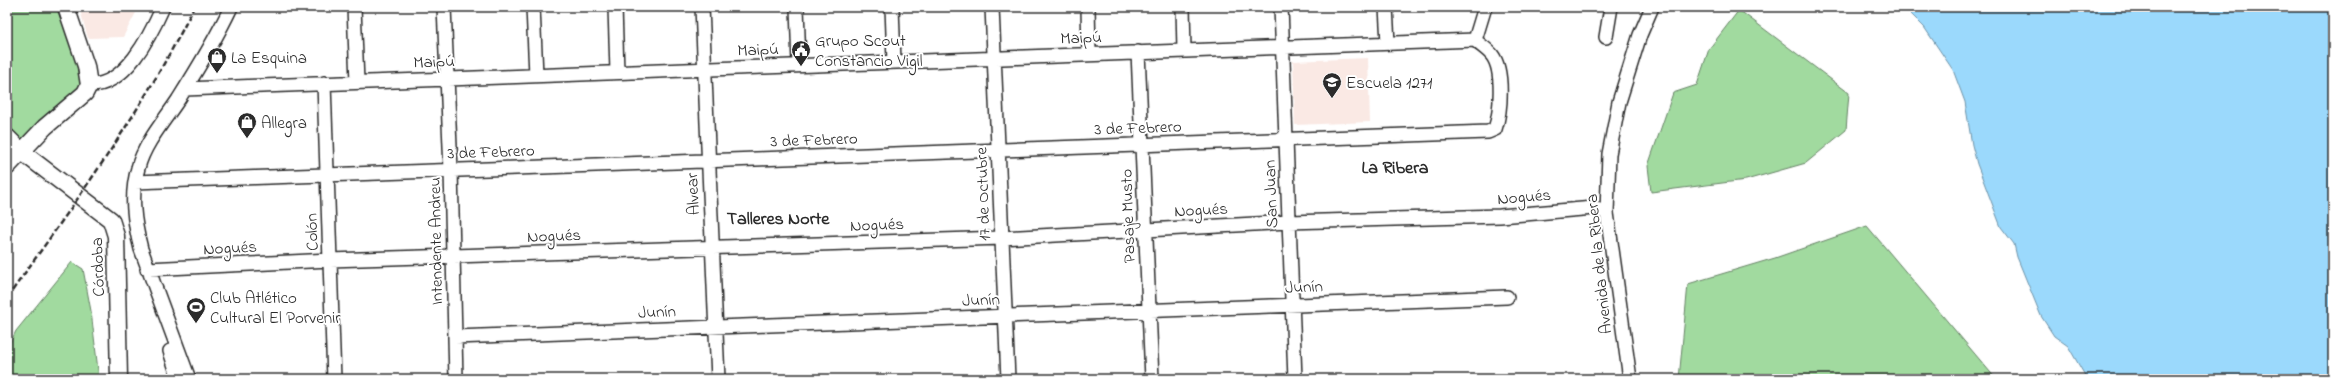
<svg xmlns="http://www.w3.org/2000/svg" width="2340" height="386" font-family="'Indie Flower',sans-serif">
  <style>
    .built { fill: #fae9e4 }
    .green { fill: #a1da9f; stroke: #668265 }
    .water { fill: #9bd9fc; stroke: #6e93a8 }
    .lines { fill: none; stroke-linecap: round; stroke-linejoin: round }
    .minor-casing { stroke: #2b2b2b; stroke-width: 16 }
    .major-casing { stroke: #2b2b2b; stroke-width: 19 }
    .minor { stroke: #fff; stroke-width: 13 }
    .major { stroke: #fff; stroke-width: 16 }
    .rail { stroke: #2b2b2b; stroke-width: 2.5; stroke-dasharray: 6 3; stroke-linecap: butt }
    .labels { text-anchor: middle; stroke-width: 4; stroke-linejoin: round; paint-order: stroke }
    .street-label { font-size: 17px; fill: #2b2b2b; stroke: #fff }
    .poi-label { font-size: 17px; fill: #2b2b2b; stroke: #fff; text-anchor: start }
    .neighbourhood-label { font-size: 18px; font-weight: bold; fill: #2b2b2b; stroke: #fff }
  </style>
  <rect width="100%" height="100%" fill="#fff"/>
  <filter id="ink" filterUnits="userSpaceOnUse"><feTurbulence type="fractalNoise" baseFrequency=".025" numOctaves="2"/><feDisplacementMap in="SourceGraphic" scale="8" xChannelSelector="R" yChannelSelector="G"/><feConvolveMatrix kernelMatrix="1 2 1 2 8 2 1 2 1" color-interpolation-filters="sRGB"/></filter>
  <g filter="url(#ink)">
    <path class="built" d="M 79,7 L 139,7 L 123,37 L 88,38 Z
      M 1368,58 L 1370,122 L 1295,125 L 1293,61 Z"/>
    <path class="green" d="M 7,7 L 66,7 L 89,85 L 7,167 Z
      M 1739,10 L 1849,93 L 1846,130 L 1806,163 L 1746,180 L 1651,192 L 1648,166 L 1673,93 L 1697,85 L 1709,49 Z
      M 1867,226 L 1996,379 L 1679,379 L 1688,284 L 1775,258 Z
      M 72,262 L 83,269 L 91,311 L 99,379 L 7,379 L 7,349 L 16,331 Z"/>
    <path class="water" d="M 1904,7 L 2333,7 L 2333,379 L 2087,379 L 2068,346 L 2054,336 L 2041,316 L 2017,257 L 2014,244 L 2001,227 L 1977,164 L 1972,145 L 1965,102 L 1953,70 L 1924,27 Z"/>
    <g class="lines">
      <defs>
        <path id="minor" d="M 354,7 L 357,82
          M 444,7 L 451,170 L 456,379
          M 533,7 L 536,75
          M 615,7 L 617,72
          M 702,7 L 718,379
          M 797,7 L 799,65
          M 892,7 L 894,62
          M 992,7 L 1008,379
          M 1088,7 L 1089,54
          M 1183,7 L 1184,51
          M 1281,7 L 1295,379
          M 1386,7 L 1388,43
          M 1606,37 L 1611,7
          M 1475,40 L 1485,7
          M 1138,52 L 1152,379
          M 324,83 L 334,379
          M 89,85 C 125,87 150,36 163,7
          M 185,89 L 1475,40
          M 135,182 L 1488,132 L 1495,129 C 1501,112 1504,70 1492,55 C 1487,49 1480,45 1475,40
          M 147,269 L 330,260 L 1002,238 L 1289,222 L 1500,216 L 1594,208 L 1607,213
          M 455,337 L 1507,297
          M 170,351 L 179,379
          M 189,379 L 141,249 C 134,222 130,196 138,168 C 144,144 164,121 178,100 C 197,70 216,39 231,7
          M 1630,379 L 1607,213 L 1609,154 L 1619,102 L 1640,35 L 1652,7"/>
        <path id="major" d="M 7,137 L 22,152 L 111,220 L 116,236 L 119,379
          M 7,167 L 45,127 L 85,93 L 89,85 L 86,66 L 66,7"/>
      </defs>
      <use href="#minor" class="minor-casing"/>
      <use href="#major" class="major-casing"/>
      <use href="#minor" class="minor"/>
      <use href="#major" class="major"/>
      <path class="rail" d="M 7,298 C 74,204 143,111 194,7"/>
    </g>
  </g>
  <defs>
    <symbol id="civic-pin" viewBox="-11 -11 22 30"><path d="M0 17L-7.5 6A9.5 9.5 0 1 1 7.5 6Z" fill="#2b2b2b" stroke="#fff"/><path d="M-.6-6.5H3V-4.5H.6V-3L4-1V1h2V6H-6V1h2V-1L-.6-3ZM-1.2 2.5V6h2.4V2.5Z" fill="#fff"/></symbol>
    <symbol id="shop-pin" viewBox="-11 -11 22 30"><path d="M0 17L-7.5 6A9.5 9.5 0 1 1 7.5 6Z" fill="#2b2b2b" stroke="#fff"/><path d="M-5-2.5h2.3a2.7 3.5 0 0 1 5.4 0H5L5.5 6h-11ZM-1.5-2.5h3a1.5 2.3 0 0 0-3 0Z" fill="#fff"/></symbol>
    <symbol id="school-pin" viewBox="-11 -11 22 30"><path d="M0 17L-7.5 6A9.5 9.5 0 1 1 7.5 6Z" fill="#2b2b2b" stroke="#fff"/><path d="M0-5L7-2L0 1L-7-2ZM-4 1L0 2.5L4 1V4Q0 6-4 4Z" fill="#fff"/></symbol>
    <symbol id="stadium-pin" viewBox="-11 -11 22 30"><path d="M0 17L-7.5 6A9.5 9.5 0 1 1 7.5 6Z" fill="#2b2b2b" stroke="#fff"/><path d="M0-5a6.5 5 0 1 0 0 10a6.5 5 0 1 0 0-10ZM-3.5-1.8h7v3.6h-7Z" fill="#fff"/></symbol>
  </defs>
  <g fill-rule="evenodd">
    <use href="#civic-pin" x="790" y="39" width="22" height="30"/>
    <use href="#shop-pin" x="206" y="46" width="22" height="30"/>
    <use href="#school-pin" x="1321" y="71" width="22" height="30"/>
    <use href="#shop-pin" x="236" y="111" width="22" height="30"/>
    <use href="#stadium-pin" x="185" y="296" width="22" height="30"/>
  </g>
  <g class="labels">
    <g class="street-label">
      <text transform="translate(1081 37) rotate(-2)" y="6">Maipú</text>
      <text transform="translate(758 49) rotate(-2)" y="6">Maipú</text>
      <text transform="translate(434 61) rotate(-2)" y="6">Maipú</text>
      <text transform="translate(1138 127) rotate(-2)" y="6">3 de Febrero</text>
      <text transform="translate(814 139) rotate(-2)" y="6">3 de Febrero</text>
      <text transform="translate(491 151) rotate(-2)" y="6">3 de Febrero</text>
      <text transform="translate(692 194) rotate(-93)" y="6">Alvear</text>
      <text transform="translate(982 194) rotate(-92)" y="6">17 de Octubre</text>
      <text transform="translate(1270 194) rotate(-92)" y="6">San Juan</text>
      <text transform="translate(1524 196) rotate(-5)" y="6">Nogués</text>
      <text transform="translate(1201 209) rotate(-3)" y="6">Nogués</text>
      <text transform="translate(1127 216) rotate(-92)" y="6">Pasaje Musto</text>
      <text transform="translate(877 224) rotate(-2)" y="6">Nogués</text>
      <text transform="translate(311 232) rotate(-92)" y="6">Colón</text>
      <text transform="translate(554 235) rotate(-2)" y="6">Nogués</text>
      <text transform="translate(435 241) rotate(-91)" y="6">Intendente Andreu</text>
      <text transform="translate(230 247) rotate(-3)" y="6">Nogués</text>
      <text transform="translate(1598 264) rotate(-96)" y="6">Avenida de la Ribera</text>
      <text transform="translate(97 267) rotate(-92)" y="6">Córdoba</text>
      <text transform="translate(1304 286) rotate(-2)" y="6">Junín</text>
      <text transform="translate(981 299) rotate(-2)" y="6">Junín</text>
      <text transform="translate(657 311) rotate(-2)" y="6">Junín</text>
    </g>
    <g class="poi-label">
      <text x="815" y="46">Grupo Scout<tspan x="815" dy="20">Constancio Vigil</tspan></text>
      <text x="231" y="63">La Esquina</text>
      <text x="1346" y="88">Escuela 1271</text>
      <text x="261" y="128">Allegra</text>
      <text x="210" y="303">Club Atlético<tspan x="210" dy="20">Cultural El Porvenir</tspan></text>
    </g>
    <g class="neighbourhood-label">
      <text x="1395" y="173">La Ribera</text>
      <text x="778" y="224">Talleres Norte</text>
    </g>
  </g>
  <rect width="2340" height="386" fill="none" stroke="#fff" stroke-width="24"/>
  <rect x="12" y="12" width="2316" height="362" fill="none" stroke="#2b2b2b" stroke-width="1.5" filter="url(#ink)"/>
</svg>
